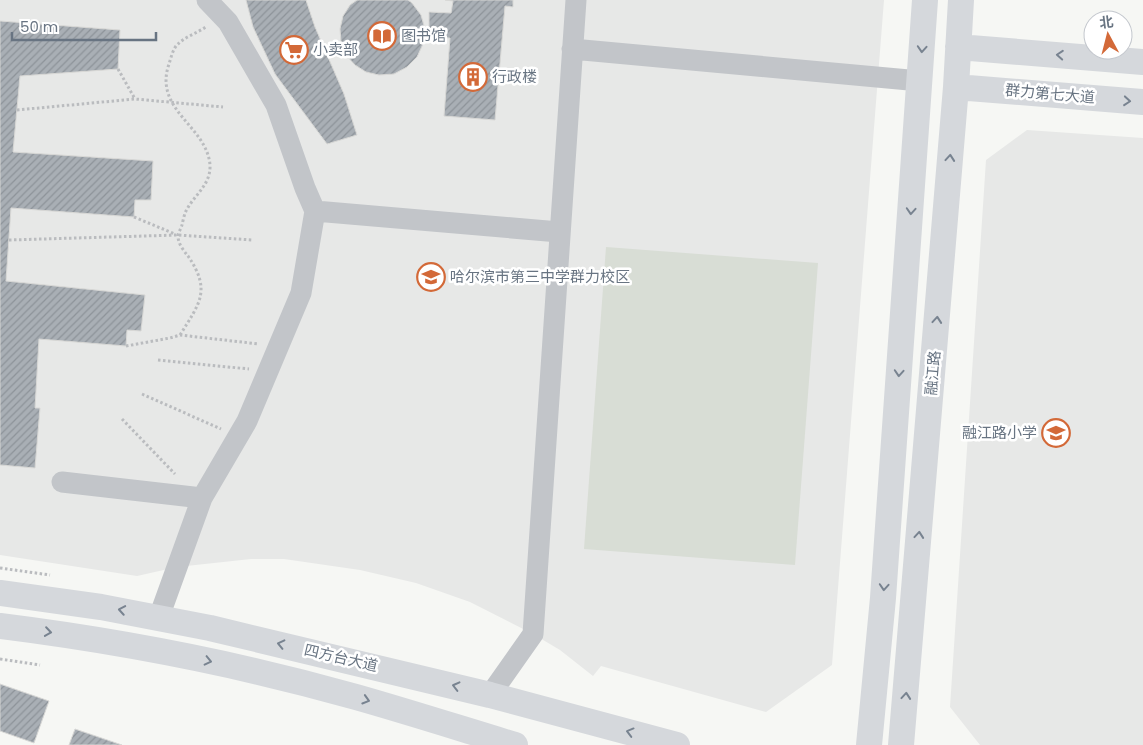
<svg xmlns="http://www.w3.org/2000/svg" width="1143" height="745" font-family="Poppins,'Noto Sans SC',sans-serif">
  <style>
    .built { fill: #e7e8e7 }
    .grass { fill: #d8ddd5 }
    .building { fill: url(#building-hatch); stroke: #d8d8d6 }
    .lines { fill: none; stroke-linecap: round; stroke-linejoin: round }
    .path { stroke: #babcbf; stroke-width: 3; stroke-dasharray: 2.5 2.5; stroke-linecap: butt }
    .minor { stroke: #c2c5c9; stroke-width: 21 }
    .major { stroke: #d5d8dc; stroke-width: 26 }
    .oneway { stroke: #788390 }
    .labels { text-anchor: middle; stroke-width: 5; stroke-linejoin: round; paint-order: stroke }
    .poi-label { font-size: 15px; fill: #687482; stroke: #fff; text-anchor: start }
    .street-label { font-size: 15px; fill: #687482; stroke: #fff }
  </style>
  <defs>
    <pattern id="building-hatch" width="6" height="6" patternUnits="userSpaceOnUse" patternTransform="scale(1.25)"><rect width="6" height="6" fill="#a9afb5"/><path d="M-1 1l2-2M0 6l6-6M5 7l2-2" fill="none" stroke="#8d9399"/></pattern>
  </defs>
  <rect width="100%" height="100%" fill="#f6f7f4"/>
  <path class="built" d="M 0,0 L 884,0 L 832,665 L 766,712 L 601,666 L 593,676 L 560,650 L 533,634 L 470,602 L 416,583 L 360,570 L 284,559 L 251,559 L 177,567 L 137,576 L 0,555 Z
    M 1027,130 L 1143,138 L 1143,745 L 980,745 L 950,707 L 986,160 Z"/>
  <path class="grass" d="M 606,247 L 818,263 L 795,565 L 584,549 Z"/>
  <path class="building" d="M 246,0 L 306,0 L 315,27 L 344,94 L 357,135 L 327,144 L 275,74 L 253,27 Z
    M 357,0 L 408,0 L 412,3 L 421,15 L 425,29 L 423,44 L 417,57 L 407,67 L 394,74 L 379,75 L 366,72 L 355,65 L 346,55 L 341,42 L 340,29 L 343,16 L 350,5 Z
    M 445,0 L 513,0 L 513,7 L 505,6 L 495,120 L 444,116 L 450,38 L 429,37 L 429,12 L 451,13 L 453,1 Z
    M 0,21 L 120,30 L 118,69 L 20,76 L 13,152 L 153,161 L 151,200 L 135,200 L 134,217 L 11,208 L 6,281 L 145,295 L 141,331 L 127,330 L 126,346 L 39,339 L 35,408 L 40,408 L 35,468 L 0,465 Z
    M 0,684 L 49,701 L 34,743 L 0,731 Z
    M 75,729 L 122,745 L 69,745 Z"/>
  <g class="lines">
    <path class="path" d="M 118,69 L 135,99
      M 17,110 L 135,99 L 223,107
      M 134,217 L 175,234
      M 9,240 L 178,235 L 253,240
      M 180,335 C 199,304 212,291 188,256 C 184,251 178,244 178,236 C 178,233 181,229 182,225 C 183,221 184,215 186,211 C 194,195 211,185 210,165 C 207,126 153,110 169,64 C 171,58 173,48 178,44 C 186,36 198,33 207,26
      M 126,346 L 170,338 L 180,335 L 259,344
      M 158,360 L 249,369
      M 142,394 L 221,429
      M 122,419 L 175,474
      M 0,568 L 50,575
      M 0,659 L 40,665"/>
    <path class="minor" d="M 572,49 L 920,81
      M 315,211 L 559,232
      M 62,482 L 202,498
      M 159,617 L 202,498 L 247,421 L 301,293 L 315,211 L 305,188 L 276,105 L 228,22 L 207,0
      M 490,695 L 533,634 L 576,0"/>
    <path class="major" d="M 958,47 L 1143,62
      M 956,87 L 1143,102
      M 0,593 L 101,607 L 210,628 L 490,695 L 677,745
      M 0,626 C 120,641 239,664 356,697 C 409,712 462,729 515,745
      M 869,745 L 883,598 L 925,0
      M 901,745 L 956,87 L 961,0"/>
  </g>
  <defs><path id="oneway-chevron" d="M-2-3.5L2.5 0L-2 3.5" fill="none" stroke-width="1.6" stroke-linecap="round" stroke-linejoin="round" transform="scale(1.25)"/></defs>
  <g class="oneway">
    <use href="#oneway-chevron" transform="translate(922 49) rotate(94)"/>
    <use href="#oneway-chevron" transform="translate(1060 55) rotate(-176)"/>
    <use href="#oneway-chevron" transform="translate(1127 101) rotate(5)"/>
    <use href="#oneway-chevron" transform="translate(950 158) rotate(-85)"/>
    <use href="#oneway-chevron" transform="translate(911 211) rotate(94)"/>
    <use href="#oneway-chevron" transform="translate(937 320) rotate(-85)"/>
    <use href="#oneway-chevron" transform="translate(899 373) rotate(94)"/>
    <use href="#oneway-chevron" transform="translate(919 535) rotate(-85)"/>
    <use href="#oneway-chevron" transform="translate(884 587) rotate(94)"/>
    <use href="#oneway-chevron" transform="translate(122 610) rotate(-170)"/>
    <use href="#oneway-chevron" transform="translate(48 632) rotate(8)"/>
    <use href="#oneway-chevron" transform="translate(281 644) rotate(-167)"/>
    <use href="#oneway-chevron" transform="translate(208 661) rotate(13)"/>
    <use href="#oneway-chevron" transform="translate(456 686) rotate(-166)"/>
    <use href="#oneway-chevron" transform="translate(906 696) rotate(-85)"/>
    <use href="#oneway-chevron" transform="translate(366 700) rotate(17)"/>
    <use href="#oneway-chevron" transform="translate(630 732) rotate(-165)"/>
  </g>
  <defs>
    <symbol id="library-ring" viewBox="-11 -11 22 22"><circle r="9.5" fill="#fff" stroke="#d36938" stroke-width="1.5"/><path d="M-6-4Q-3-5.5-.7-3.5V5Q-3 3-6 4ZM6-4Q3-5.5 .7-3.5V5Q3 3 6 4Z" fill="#d36938"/></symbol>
    <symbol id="supermarket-ring" viewBox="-11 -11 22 22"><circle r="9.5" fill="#fff" stroke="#d36938" stroke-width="1.5"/><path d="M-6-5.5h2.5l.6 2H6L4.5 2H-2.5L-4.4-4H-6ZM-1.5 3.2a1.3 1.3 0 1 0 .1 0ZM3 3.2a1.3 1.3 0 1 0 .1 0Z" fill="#d36938"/></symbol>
    <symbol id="building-ring" viewBox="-11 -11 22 22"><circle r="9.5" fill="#fff" stroke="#d36938" stroke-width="1.5"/><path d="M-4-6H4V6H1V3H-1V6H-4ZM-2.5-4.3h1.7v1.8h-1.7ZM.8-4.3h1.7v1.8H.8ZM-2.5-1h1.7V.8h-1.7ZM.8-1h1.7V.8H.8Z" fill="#d36938"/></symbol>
    <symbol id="school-ring" viewBox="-11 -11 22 22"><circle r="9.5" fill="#fff" stroke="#d36938" stroke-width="1.5"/><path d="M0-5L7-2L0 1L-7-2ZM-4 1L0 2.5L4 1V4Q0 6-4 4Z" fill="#d36938"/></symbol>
  </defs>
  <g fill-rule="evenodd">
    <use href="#library-ring" x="366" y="20" width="32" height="32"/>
    <use href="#supermarket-ring" x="278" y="34" width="32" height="32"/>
    <use href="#building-ring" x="457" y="61" width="32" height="32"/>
    <use href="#school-ring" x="415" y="261" width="32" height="32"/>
    <use href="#school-ring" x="1040" y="417" width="32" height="32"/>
  </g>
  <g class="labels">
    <g class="poi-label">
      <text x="401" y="41">图书馆</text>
      <text x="313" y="55">小卖部</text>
      <text x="492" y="82">行政楼</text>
      <text x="450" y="282">哈尔滨市第三中学群力校区</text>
      <text x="1037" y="438" text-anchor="end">融江路小学</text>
    </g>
    <g class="street-label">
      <text transform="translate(1050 94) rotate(5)" y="5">群力第七大道</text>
      <text transform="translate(933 373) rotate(-85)" y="5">融江路</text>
      <text transform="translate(341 658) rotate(13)" y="5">四方台大道</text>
    </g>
  </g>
  <g transform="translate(1108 35) rotate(353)"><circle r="24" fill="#ffffff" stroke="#c3c7cd"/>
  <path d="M0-4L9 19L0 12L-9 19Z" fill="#d36938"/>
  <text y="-8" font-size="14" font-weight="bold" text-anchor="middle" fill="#687482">北</text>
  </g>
  <path d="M12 32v8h144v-8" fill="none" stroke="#687482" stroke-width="2.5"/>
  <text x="20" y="32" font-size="15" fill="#687482" stroke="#ffffff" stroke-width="4" paint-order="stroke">50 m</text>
</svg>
